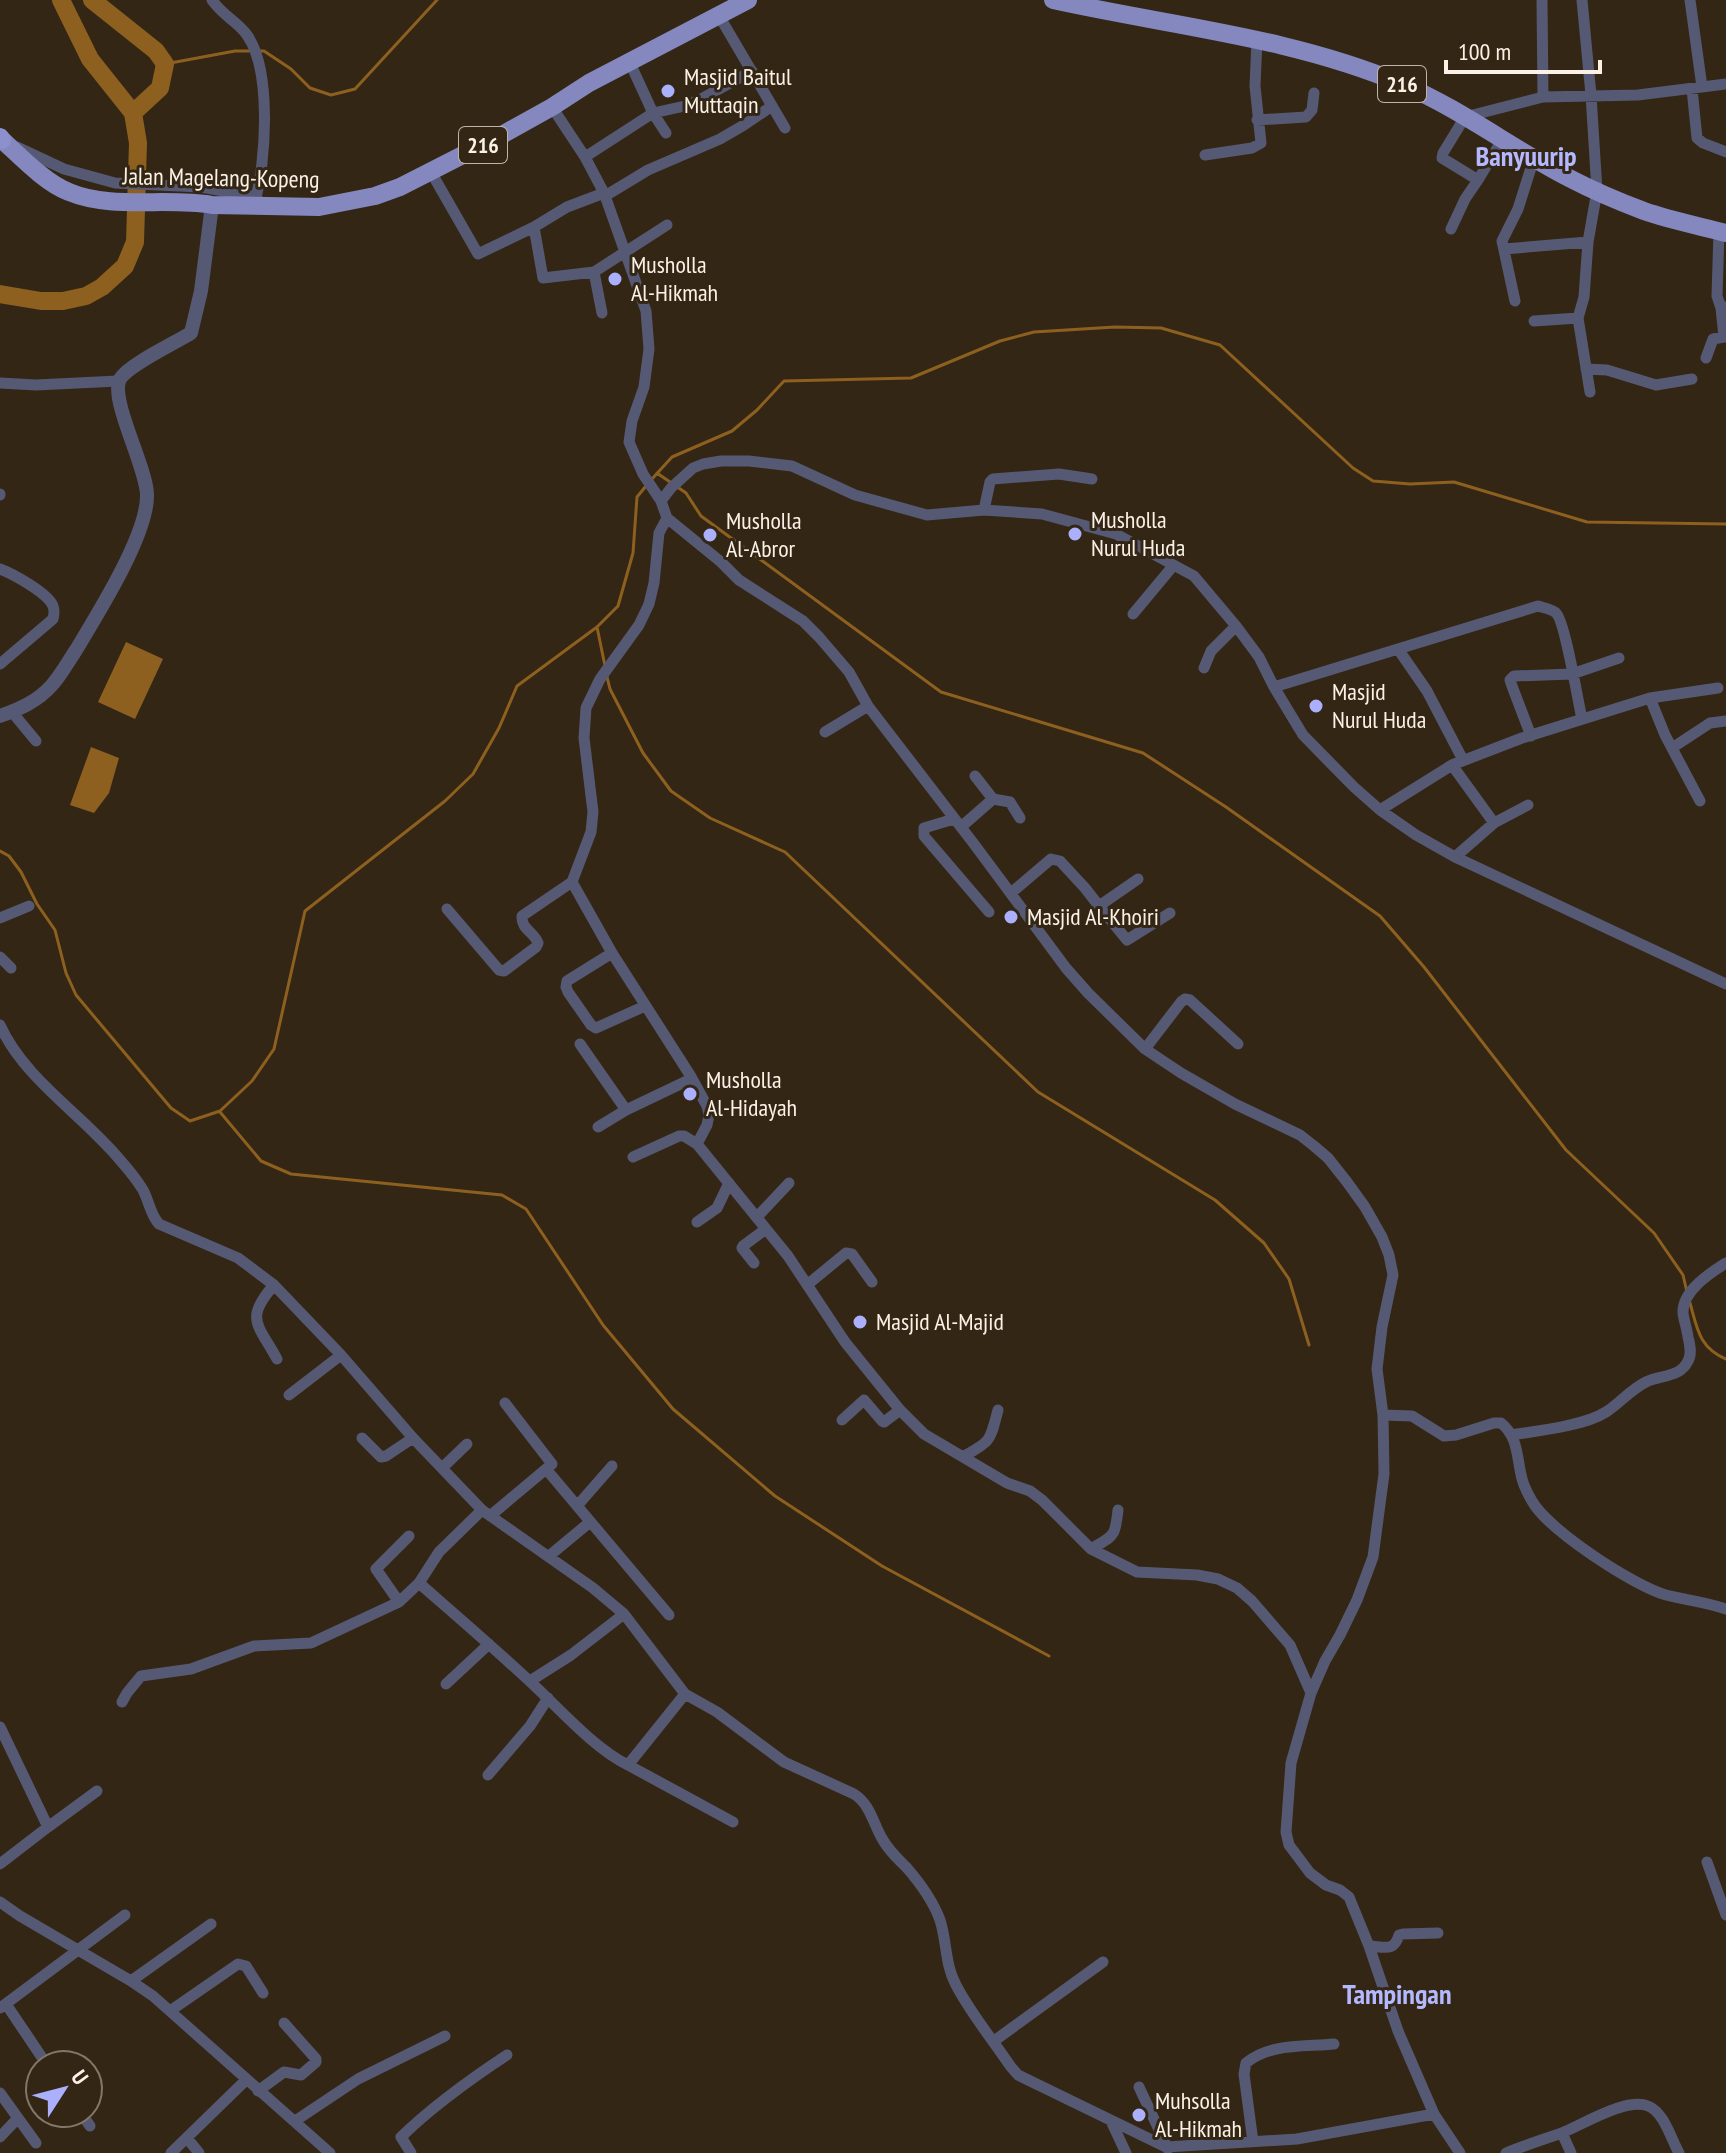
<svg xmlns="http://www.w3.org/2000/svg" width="1726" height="2153" font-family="'PT Sans Narrow',sans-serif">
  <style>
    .water { fill: #8d601f }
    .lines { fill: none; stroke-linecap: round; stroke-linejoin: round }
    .stream { stroke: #8d601f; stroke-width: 3 }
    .river { stroke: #8d601f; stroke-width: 18 }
    .minor { stroke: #565974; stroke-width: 11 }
    .tertiary { stroke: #565974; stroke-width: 14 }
    .primary { stroke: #8488bf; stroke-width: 18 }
    .trunk { stroke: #8c91ce; stroke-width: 18 }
    .poi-dot { fill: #aab0fb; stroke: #332614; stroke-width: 3 }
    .labels { text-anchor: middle; stroke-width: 6; stroke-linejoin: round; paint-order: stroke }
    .shield { fill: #332614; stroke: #bfb4a7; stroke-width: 2 }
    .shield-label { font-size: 22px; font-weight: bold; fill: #fbf1e6 }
    .poi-label { font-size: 24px; fill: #fbf1e6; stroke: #332614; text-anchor: start }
    .street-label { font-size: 24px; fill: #fbf1e6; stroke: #332614 }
    .quarter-label { font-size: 28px; font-weight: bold; fill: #b3b8ff; stroke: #332614 }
  </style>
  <rect width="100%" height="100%" fill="#332614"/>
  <path class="water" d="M 126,642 L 163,659 L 135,719 L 98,702 Z
    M 91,747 L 119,758 L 109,793 L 94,813 L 70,805 Z"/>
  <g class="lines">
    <path class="stream" d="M 259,51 L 264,51 L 291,69 L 310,88 L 331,95 L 355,89 L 437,0
      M 165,64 L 235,51 L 252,51
      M 657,473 L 670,482
      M 651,480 L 672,457 L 732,431 L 757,410 L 784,381 L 911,378 L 1000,341 L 1034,332 L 1115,327 L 1161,328 L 1220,345 L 1353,468 L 1373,481 L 1410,484 L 1454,482 L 1587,522 L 1726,524
      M 676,486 L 686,493 L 701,516 L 941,692 L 1143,753 L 1226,807 L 1380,916 L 1424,967 L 1566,1150 L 1654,1233 L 1683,1275 L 1687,1292
      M 597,627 L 605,666
      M 607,677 L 610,689 L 643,753 L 671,791 L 710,818 L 785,852 L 1038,1092 L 1215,1200 L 1264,1243 L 1289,1279 L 1309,1345
      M 0,851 L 9,856 L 21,872 L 37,904 L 55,930 L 66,973 L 76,995 L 171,1108 L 190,1121 L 220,1111 L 252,1081 L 274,1049 L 305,911 L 445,801 L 473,774 L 499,728 L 517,686 L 597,627 L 618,606 L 633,553 L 637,497 L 646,486
      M 220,1112 L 261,1161 L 291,1174 L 502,1195 L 526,1209 L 603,1325 L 673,1409 L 775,1496 L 882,1566 L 1049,1656
      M 1690,1303 C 1697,1328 1699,1348 1726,1359"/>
    <path class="river" d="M 92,0 L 156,51 L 165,64 L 160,88 L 133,113
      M 0,294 L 41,301 L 63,301 L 86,296 L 102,287 L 125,266 L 135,242 L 138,143 L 133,113 L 90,59 L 61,0"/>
    <path class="minor" d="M 212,0 C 222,15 238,22 247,35 C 272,70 266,162 255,201
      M 1542,0 L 1543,97
      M 1690,0 L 1702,87
      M 718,14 L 785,128
      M 630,63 L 653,113 L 666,133
      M 1692,89 L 1697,138 L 1703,143 L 1726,152
      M 552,107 L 585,157 L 604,193 L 646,311 L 649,349 L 644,387 L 632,421 L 629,442 L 643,474 L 661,501 L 667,518 L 721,562 L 739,580 L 803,621 L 819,637 L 849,672 L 868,706 L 974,844 L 1066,968 L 1088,993 L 1145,1049 L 1181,1073 L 1235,1104 L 1300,1135 L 1314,1146 L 1328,1158 L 1347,1182 L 1365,1207 L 1382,1237 L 1389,1255 L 1393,1275 L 1382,1327 L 1377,1369 L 1383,1415 L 1384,1474 L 1373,1557 L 1357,1600 L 1340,1635 L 1325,1661 L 1311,1693 L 1291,1763 L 1286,1832 L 1289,1845 L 1310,1873 L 1326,1885 L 1340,1890 L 1349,1897 L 1369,1946 L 1398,2031 L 1434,2114 L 1460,2153
      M 1257,120 L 1306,117 L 1312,110 L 1314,93
      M 17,147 L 64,169 L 115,183 L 201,187 L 257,197
      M 1205,155 L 1252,148 L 1261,143 L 1255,86 L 1257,39
      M 585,157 L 653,113 L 685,106 L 701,99 L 752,71
      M 431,172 L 478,254 L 534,227 L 567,207 L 604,193
      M 1478,180 L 1502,140
      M 605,196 L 648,170 L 720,139 L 744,125 L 772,106
      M 534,227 L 543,278 L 594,272 L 667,225
      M 1451,229 L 1465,199 L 1478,180 L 1442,158 L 1443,153 L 1465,117 L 1543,97 L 1638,95 L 1726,84
      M 1719,231 L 1717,296 L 1721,308
      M 1504,249 L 1588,242
      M 594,272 L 602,313
      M 1515,301 L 1502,241 L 1518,209 L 1534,158
      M 1578,318 L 1590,392
      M 1534,321 L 1578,318 L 1584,297 L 1588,242 L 1597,191 L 1591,95 L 1582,0
      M 1706,358 L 1713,339 L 1724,337 L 1721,308 L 1726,307
      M 1586,369 L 1607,370 L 1656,385 L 1692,379
      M 0,383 L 36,385 L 118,381
      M 0,495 L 0,494
      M 661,501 L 671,488 L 693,468 L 703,464 L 721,461 L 749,461 L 792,466 L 855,495 L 927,515 L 984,510 L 1042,514 L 1116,534 L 1194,576 L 1236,626 L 1259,657 L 1274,687 L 1303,735 L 1354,787 L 1380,810 L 1416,835 L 1455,857 L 1726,984
      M 984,510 L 990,482 L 993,479 L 1059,474 L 1092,479
      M 667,518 L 659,533 L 654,583 L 649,604 L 639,625 L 600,679 L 586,708 L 584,738 L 593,812 L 591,832 L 572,882 L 612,953 L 690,1075 L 707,1106 L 709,1115 L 707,1125 L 697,1144 L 788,1256 L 845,1342 L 900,1410 L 924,1434 L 1007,1483 L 1030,1491 L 1042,1500 L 1091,1549 L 1137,1572 L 1197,1575 L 1218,1579 L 1237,1588 L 1252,1601 L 1290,1645 L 1311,1693
      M 0,569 C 13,574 48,593 53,606 C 55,612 54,614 53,619 L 0,664
      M 1133,614 L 1173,566
      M 1398,649 L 1427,691 L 1463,760
      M 1204,668 L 1211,651 L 1236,626
      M 1274,687 L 1538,606 C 1544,608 1552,609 1556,613 C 1565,621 1578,702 1582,719
      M 1650,698 L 1718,688
      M 12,712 L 36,741
      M 825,732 L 868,706
      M 1531,736 L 1512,686 L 1510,680 L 1514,676 L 1572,674 L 1619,658
      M 1672,748 L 1710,723 L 1726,721
      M 1452,765 L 1494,823
      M 993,799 L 1010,802 L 1020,818
      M 1380,810 L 1452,765 L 1522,738 L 1650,698 L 1665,735 L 1700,801
      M 954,819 L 924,828 L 924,836 L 989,912
      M 961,827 L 993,799 L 975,776
      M 1455,857 L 1494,823 L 1528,805
      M 1011,893 L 1051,859 L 1060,861 L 1085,888 L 1099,906 L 1138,879
      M 1099,906 L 1127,940 L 1170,913
      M 447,909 L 499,970 L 504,971 L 536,947 L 538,943 C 534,932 521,929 522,916 L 572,882
      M 0,918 L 29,906
      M 612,953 L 567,981 L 566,987 L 568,992 L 591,1025 L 596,1028 L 645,1006
      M 0,957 L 11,968
      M 0,1025 C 24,1079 83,1115 120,1160 C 128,1169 137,1180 143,1190 C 149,1201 150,1214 159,1224 L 238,1258 L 274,1285 L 341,1355 L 413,1438 L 482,1510 L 593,1588 L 624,1614 L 685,1694 L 717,1712 L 784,1762 L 854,1794 C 871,1805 873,1824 883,1840 C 889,1851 898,1859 907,1868 C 920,1883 933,1901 940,1920 C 947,1942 945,1965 956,1985 C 971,2014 993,2040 1011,2067 L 1018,2075 L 1166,2147 L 1297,2139 L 1434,2114
      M 580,1044 L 626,1110 L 691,1079
      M 1145,1049 L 1181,1002 L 1185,999 L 1190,1000 L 1238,1044
      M 598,1127 L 626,1110
      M 633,1157 L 679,1136 L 684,1136 L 697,1144
      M 757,1217 L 789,1183
      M 697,1222 L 717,1208 L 729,1183
      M 754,1263 L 742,1248 L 743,1246 L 766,1229
      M 274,1285 C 244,1319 258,1324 277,1359
      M 807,1285 L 846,1253 L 852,1254 L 872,1282
      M 289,1395 L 341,1355
      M 1383,1415 L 1412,1416 L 1444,1436 L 1456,1435 L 1494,1423 L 1501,1423 C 1521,1439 1516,1465 1524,1485 C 1526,1490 1529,1496 1532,1501 C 1548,1530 1634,1586 1666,1595 C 1686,1600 1706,1602 1726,1609
      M 842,1420 L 864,1400 L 882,1421 L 884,1422 L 900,1410
      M 1511,1435 C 1537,1431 1584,1426 1606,1412 C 1620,1403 1630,1390 1646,1382 C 1660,1375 1680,1378 1688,1361 C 1692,1354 1690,1345 1688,1337 C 1687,1329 1684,1321 1683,1313 C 1682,1291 1710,1273 1726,1263
      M 362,1438 L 381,1457 L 386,1456 L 413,1438
      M 964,1456 C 992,1441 990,1440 998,1410
      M 442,1468 L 467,1444
      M 546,1469 L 669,1615
      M 577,1506 L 612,1466
      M 482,1510 L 439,1552 L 419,1583 C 459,1618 500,1653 539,1690 C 564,1714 597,1750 628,1765 L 685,1694
      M 490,1516 L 552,1464 L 505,1403
      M 1091,1549 C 1114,1535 1115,1538 1118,1510
      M 549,1556 L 590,1522
      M 399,1602 L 376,1569 L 409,1536
      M 530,1681 L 571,1655 L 624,1614
      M 446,1684 L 489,1644
      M 122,1702 L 127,1693 L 141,1676 L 191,1669 L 254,1646 L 311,1643 L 399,1602 L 419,1583
      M 0,1727 L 48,1827 L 0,1864
      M 628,1765 L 733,1822
      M 488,1775 L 530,1726 L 548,1698
      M 48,1827 L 97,1791
      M 1707,1862 L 1726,1915
      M 0,1902 L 20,1916 L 131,1981 L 153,1996 L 330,2153
      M 1369,1946 C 1385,1947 1394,1952 1399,1935 L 1403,1934 L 1438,1933
      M 131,1981 L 211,1924
      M 6,2004 L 47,2065
      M 0,2008 L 125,1915
      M 170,2011 L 238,1964 L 246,1966 L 263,1993
      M 994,2041 L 1103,1962
      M 1139,2087 L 1168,2149
      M 258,2091 L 284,2072 L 301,2075 L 316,2062 L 316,2059 L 284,2023
      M 0,2093 L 36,2143
      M 81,2113 L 90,2126
      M 295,2121 L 358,2079 L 445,2036
      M 1111,2121 L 1126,2153
      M 1562,2133 L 1571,2153
      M 0,2137 L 18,2118
      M 187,2138 L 199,2153
      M 1253,2142 L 1244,2074 L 1246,2063 C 1270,2043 1304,2047 1334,2044
      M 171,2153 L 246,2080
      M 411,2153 L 401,2137 C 434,2105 469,2080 507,2055
      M 1506,2153 C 1523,2146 1541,2140 1559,2134 C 1581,2126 1625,2097 1648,2106 C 1664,2112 1671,2139 1679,2153"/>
    <path class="tertiary" d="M 0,716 C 20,709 38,701 52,685 C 61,675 68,662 76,650 C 97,615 147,536 147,496 C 148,470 109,399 120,379 C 128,365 175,343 191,333 L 201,291 L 212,205"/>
    <path class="primary" d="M 1053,0 C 1170,26 1291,37 1402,84 C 1461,109 1514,150 1571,179 C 1594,191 1620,202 1644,211 C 1670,220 1699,226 1726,233
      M 0,138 C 19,155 45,183 69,192 C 112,210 166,197 212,205 L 319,207 L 375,196 L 400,187 L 500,136 L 552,107 L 589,83 L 748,0"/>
    <path class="trunk" d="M 0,137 L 2,140"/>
  </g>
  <g class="poi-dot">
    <circle cx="668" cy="91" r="8"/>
    <circle cx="615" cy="279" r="8"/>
    <circle cx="1075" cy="534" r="8"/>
    <circle cx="710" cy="535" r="8"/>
    <circle cx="1316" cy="706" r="8"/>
    <circle cx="1011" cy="917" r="8"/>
    <circle cx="690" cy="1094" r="8"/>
    <circle cx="860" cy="1322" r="8"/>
    <circle cx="1139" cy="2115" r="8"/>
  </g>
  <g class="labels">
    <g class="shield">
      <rect x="1378" y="66" width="48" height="36" rx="6"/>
      <rect x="459" y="127" width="48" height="36" rx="6"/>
    </g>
    <g class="shield-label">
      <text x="1402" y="92">216</text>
      <text x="483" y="153">216</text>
    </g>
    <g class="poi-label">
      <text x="684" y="85">Masjid Baitul<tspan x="684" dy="28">Muttaqin</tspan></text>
      <text x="631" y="273">Musholla<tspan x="631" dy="28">Al-Hikmah</tspan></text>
      <text x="1091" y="528">Musholla<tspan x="1091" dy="28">Nurul Huda</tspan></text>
      <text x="726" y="529">Musholla<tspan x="726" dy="28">Al-Abror</tspan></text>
      <text x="1332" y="700">Masjid<tspan x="1332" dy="28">Nurul Huda</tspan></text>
      <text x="1027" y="925">Masjid Al-Khoiri</text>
      <text x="706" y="1088">Musholla<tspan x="706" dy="28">Al-Hidayah</tspan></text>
      <text x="876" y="1330">Masjid Al-Majid</text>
      <text x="1155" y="2109">Muhsolla<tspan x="1155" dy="28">Al-Hikmah</tspan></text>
    </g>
    <g class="street-label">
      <text transform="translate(221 178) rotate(1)" y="8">Jalan Magelang-Kopeng</text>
    </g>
    <g class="quarter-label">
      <text x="1526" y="166">Banyuurip</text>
      <text x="1397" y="2004">Tampingan</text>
    </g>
  </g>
  <g transform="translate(64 2089) rotate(54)"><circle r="38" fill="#332614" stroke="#837768" stroke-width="2"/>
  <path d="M0-6L14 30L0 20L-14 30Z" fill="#aab0fb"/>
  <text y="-12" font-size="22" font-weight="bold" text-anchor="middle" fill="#fbf1e6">U</text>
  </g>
  <path d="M1446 60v12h154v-12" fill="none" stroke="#fbf1e6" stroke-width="4"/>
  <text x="1458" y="60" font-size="24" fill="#fbf1e6" stroke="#332614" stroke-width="6" paint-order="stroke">100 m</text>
</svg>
